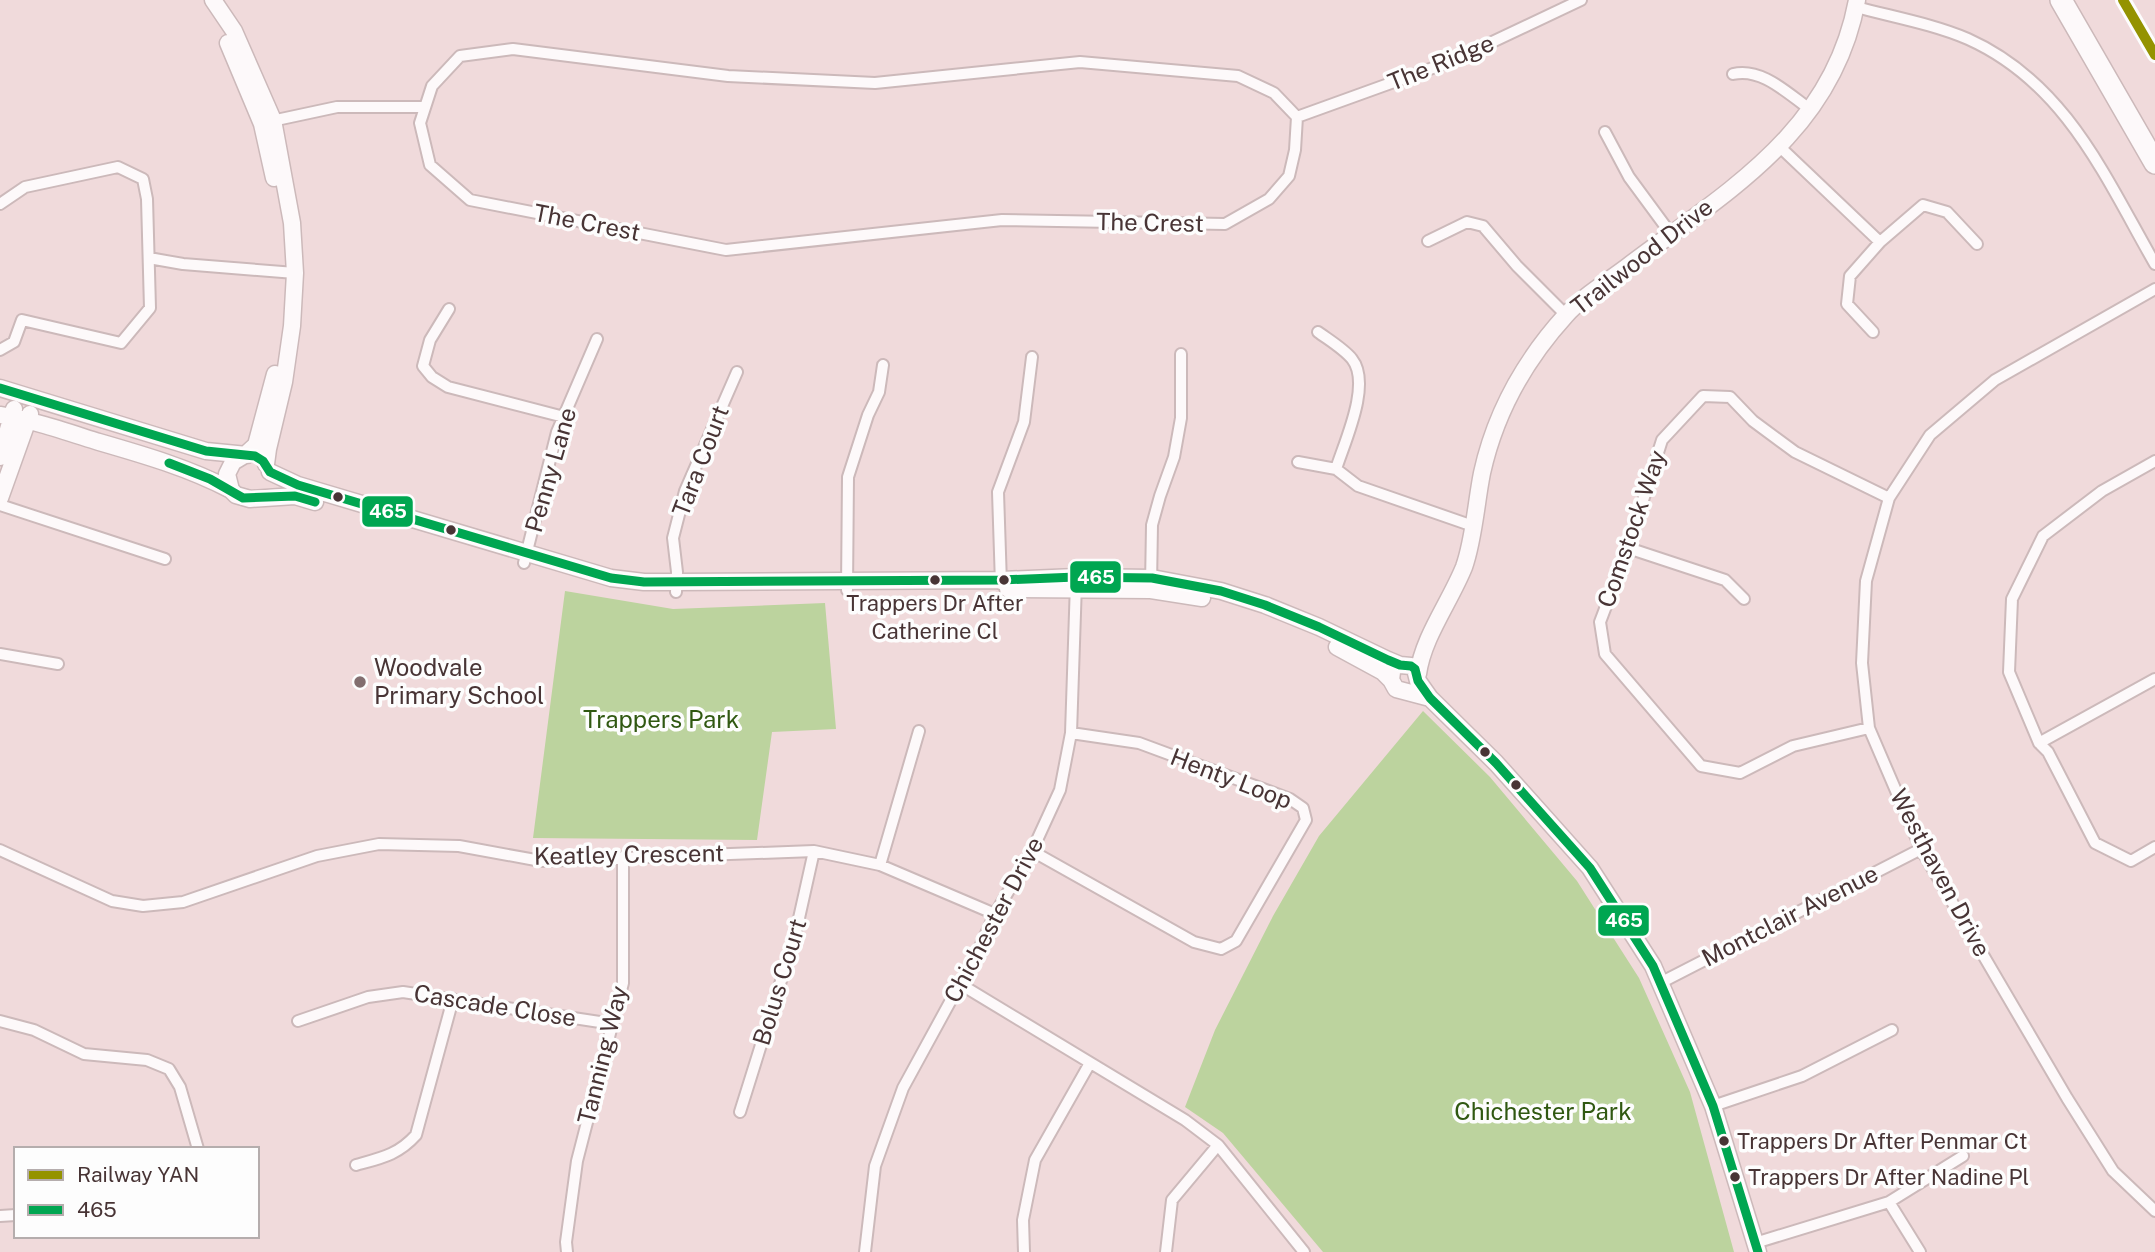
<svg xmlns="http://www.w3.org/2000/svg" width="2155" height="1252" font-family="'Public Sans',sans-serif">
  <style>
    .green { fill: #bcd39e }
    .lines { fill: none; stroke-linecap: round; stroke-linejoin: round }
    .street-casing { stroke: #ccb9ba; stroke-width: 14 }
    .secondary-casing { stroke: #ccb9ba; stroke-width: 19 }
    .highway-casing { stroke: #ccb9ba; stroke-width: 24 }
    .street { stroke: #fdf9fa; stroke-width: 10 }
    .secondary { stroke: #fdf9fa; stroke-width: 16 }
    .highway { stroke: #fdf9fa; stroke-width: 21 }
    .bus-1-casing { stroke: #fdfdfd; stroke-width: 14 }
    .bus-1 { stroke: #00a651; stroke-width: 9 }
    .rail-1-casing { stroke: #fdfdfd; stroke-width: 16 }
    .rail-1 { stroke: #949300; stroke-width: 10 }
    .bus-dot { fill: #483435; stroke: #fdfdfd; stroke-width: 2.5 }
    .poi-dot { fill: #836e6f; stroke: #fdfdfd; stroke-width: 2.5 }
    .labels { text-anchor: middle; stroke-width: 7; stroke-linejoin: round; paint-order: stroke }
    .bus-label { font-size: 22px; fill: #483435; stroke: #fdfdfd; text-anchor: start }
    .street-label { font-size: 24px; fill: #483435; stroke: #fdfdfd }
    .poi-label { font-size: 24px; fill: #483435; stroke: #fdfdfd; text-anchor: start }
    .park-label { font-size: 24px; fill: #305811; stroke: #fdfdfd }
    .line-badge { stroke: #fdfdfd; stroke-width: 2.5 }
    .badge-label { font-size: 19px; text-anchor: middle; font-weight: bold; fill: #fff }
  </style>
  <rect width="100%" height="100%" fill="#f0dadb"/>
  <path class="green" d="M 565,591 L 673,609 L 825,603 L 836,729 L 772,732 L 757,840 L 533,838 Z
    M 1423,711 L 1490,777 L 1577,881 L 1639,978 L 1690,1092 L 1734,1252 L 1323,1252 L 1223,1133 L 1185,1107 L 1215,1030 L 1273,916 L 1319,836 Z"/>
  <g class="lines">
    <defs>
      <path id="street" d="M 1856,7 C 1893,17 1933,24 1968,39 C 2066,83 2105,177 2155,264
        M 513,49 L 728,76 L 875,83 L 1080,62 L 1238,76 L 1274,93 L 1297,117 L 1295,150 L 1289,176 L 1269,199 L 1225,224 L 1002,220 L 726,250 L 470,200 L 430,165 L 420,123 L 432,86 L 460,56 Z
        M 1733,74 C 1762,67 1788,94 1811,110
        M 1297,117 L 1452,61 L 1581,0
        M 267,122 L 337,107 L 425,107
        M 1605,132 L 1629,177 L 1671,234
        M 1780,147 L 1880,242
        M 0,204 L 25,187 L 118,167 L 143,179 L 147,199 L 150,308 L 121,343 L 22,320 L 14,342 L 0,350
        M 1428,241 L 1467,222 L 1483,226 L 1517,266 L 1566,315
        M 149,258 L 183,264 L 295,273
        M 2155,289 L 1995,380 L 1930,435 L 1889,498 L 1866,581 L 1862,663 L 1869,728 L 1921,849 L 2067,1098 L 2113,1171 L 2155,1211
        M 449,309 L 430,340 L 423,366 L 432,377 L 448,387 L 564,417
        M 1318,332 C 1329,340 1344,349 1352,359 C 1372,384 1344,443 1336,469
        M 1873,332 L 1847,304 L 1850,276 L 1880,242 L 1923,205 L 1947,212 L 1977,244
        M 2155,461 L 2102,491 L 2043,536 L 2012,599 L 2009,672 L 2039,743 L 2048,752 L 2095,843 L 2131,861 L 2155,847
        M 1298,462 L 1336,469 L 1358,486 L 1473,526
        M 0,505 L 165,559
        M 1628,548 L 1725,580 L 1744,599
        M 524,563 L 557,432 L 597,339
        M 1001,584 L 998,492 L 1024,422 L 1032,357
        M 1151,585 L 1152,525 L 1160,496 L 1174,457 L 1181,418 L 1181,354
        M 847,590 L 848,477 L 868,415 L 879,392 L 883,365
        M 676,592 L 677,572 L 673,538 L 685,491 L 737,372
        M 0,654 L 58,664
        M 1869,728 L 1793,746 L 1740,773 L 1701,766 L 1605,654 L 1600,622 L 1628,548 L 1662,440 L 1703,396 L 1730,397 L 1753,421 L 1795,452 L 1889,498
        M 2039,743 L 2155,679
        M 0,850 L 112,901 L 143,906 L 183,902 L 317,856 L 379,844 L 459,846 L 541,861 L 814,851 L 880,865 L 995,914
        M 1032,851 L 1194,942 L 1221,949 L 1236,941 L 1306,820 L 1303,808 L 1290,799 L 1139,743 L 1071,733
        M 880,865 L 919,731
        M 1660,983 L 1921,849
        M 960,984 L 1185,1120 L 1218,1145 L 1304,1252
        M 0,1021 L 34,1030 L 84,1054 L 147,1060 L 169,1069 L 180,1087 L 198,1149
        M 298,1021 L 368,997 L 403,992 L 613,1024
        M 1713,1106 L 1802,1076 L 1892,1030
        M 740,1112 L 795,936 L 814,851
        M 356,1165 C 381,1158 398,1155 416,1135 L 453,999
        M 1889,1202 L 1920,1252
        M 0,1216 L 16,1215
        M 1755,1243 L 1889,1202 L 1963,1156
        M 567,1252 L 566,1242 L 577,1161 L 623,983 L 623,857
        M 865,1252 L 875,1166 L 903,1088 L 980,947 L 995,914 L 1032,851 L 1060,790 L 1071,733 L 1076,583
        M 1024,1252 L 1023,1220 L 1035,1160 L 1090,1063
        M 1166,1252 L 1172,1200 L 1218,1145"/>
      <path id="secondary" d="M 213,0 L 234,31 L 273,120 L 292,223 L 295,273 L 292,326 L 284,382 L 268,449 L 266,464
        M 228,43 L 262,124 L 274,178
        M 0,388 L 206,451 L 247,455
        M 0,415 C 33,420 67,432 99,442 C 144,455 189,468 231,490
        M 245,455 L 256,445 L 275,374
        M 243,456 L 233,462 L 227,474 L 231,490 L 236,495 L 250,499 L 295,496 L 315,502
        M 0,457 L 14,409
        M 270,472 L 298,485 L 611,578 L 644,582 L 676,582 L 1001,580 L 1076,577 L 1152,578 L 1221,591 L 1265,605 L 1319,627 L 1388,660 L 1400,665 L 1411,666 L 1415,669 L 1418,681 L 1430,698 L 1496,763 L 1590,868 L 1653,966 L 1713,1106 L 1758,1252
        M 0,498 L 30,414
        M 1008,589 L 1151,590 L 1202,598
        M 1337,647 L 1383,672 L 1391,680
        M 1392,672 L 1391,680 L 1396,689 L 1430,698
        M 1418,674 C 1423,637 1450,602 1464,567 C 1474,539 1476,503 1482,473 C 1495,414 1525,360 1566,315 C 1583,296 1607,282 1628,266 C 1726,192 1833,132 1857,0"/>
      <path id="highway" d="M 2061,0 L 2155,163"/>
    </defs>
    <use href="#street" class="street-casing"/>
    <use href="#secondary" class="secondary-casing"/>
    <use href="#highway" class="highway-casing"/>
    <use href="#street" class="street"/>
    <use href="#secondary" class="secondary"/>
    <use href="#highway" class="highway"/>
    <defs>
      <path id="bus-1" d="M 0,388 L 206,451 L 255,456 L 263,461 L 270,472 L 298,485 L 611,578 L 644,582 L 1001,580 L 1076,577 L 1152,578 L 1221,591 L 1265,605 L 1319,627 L 1388,660 L 1400,665 L 1411,666 L 1415,669 L 1418,681 L 1430,698 L 1496,763 L 1590,868 L 1653,966 L 1713,1106 L 1758,1252
        M 169,463 L 210,479 L 243,498 L 295,496 L 315,502"/>
    </defs>
    <use href="#bus-1" class="bus-1-casing"/>
    <use href="#bus-1" class="bus-1"/>
    <defs>
      <path id="rail-1" d="M 2123,0 L 2155,55"/>
    </defs>
    <use href="#rail-1" class="rail-1-casing"/>
    <use href="#rail-1" class="rail-1"/>
  </g>
  <g class="bus-dot">
    <circle cx="338" cy="497" r="6"/>
    <circle cx="451" cy="530" r="6"/>
    <circle cx="935" cy="580" r="6"/>
    <circle cx="1004" cy="580" r="6"/>
    <circle cx="1485" cy="752" r="6"/>
    <circle cx="1516" cy="785" r="6"/>
    <circle cx="1724" cy="1141" r="6"/>
    <circle cx="1735" cy="1177" r="6"/>
  </g>
  <circle class="poi-dot" cx="360" cy="682" r="7"/>
  <g class="labels">
    <g class="bus-label">
      <text x="935" y="611" text-anchor="middle">Trappers Dr After<tspan x="935" dy="28">Catherine Cl</tspan></text>
      <text x="1737" y="1149">Trappers Dr After Penmar Ct</text>
      <text x="1748" y="1185">Trappers Dr After Nadine Pl</text>
    </g>
    <g class="street-label">
      <text transform="translate(1441 63) rotate(-22)" y="8">The Ridge</text>
      <text transform="translate(587 223) rotate(11)" y="8">The Crest</text>
      <text transform="translate(1150 223) rotate(1)" y="8">The Crest</text>
      <text transform="translate(1642 257) rotate(-38)" y="8">Trailwood Drive</text>
      <text transform="translate(701 461) rotate(-69)" y="8">Tara Court</text>
      <text transform="translate(551 470) rotate(-74)" y="8">Penny Lane</text>
      <text transform="translate(1632 529) rotate(-71)" y="8">Comstock Way</text>
      <text transform="translate(1231 779) rotate(21)" y="8">Henty Loop</text>
      <text transform="translate(629 855) rotate(-1)" y="8">Keatley Crescent</text>
      <text transform="translate(1940 873) rotate(62)" y="8">Westhaven Drive</text>
      <text transform="translate(1790 916) rotate(-27)" y="8">Montclair Avenue</text>
      <text transform="translate(994 920) rotate(-62)" y="8">Chichester Drive</text>
      <text transform="translate(780 982) rotate(-73)" y="8">Bolus Court</text>
      <text transform="translate(495 1006) rotate(9)" y="8">Cascade Close</text>
      <text transform="translate(603 1055) rotate(-76)" y="8">Tanning Way</text>
    </g>
    <g class="poi-label">
      <text x="374" y="676">Woodvale<tspan x="374" dy="28">Primary School</tspan></text>
    </g>
    <g class="park-label">
      <text x="661" y="728">Trappers Park</text>
      <text x="1543" y="1120">Chichester Park</text>
    </g>
  </g>
  <g class="line-badge">
    <rect x="361" y="495" width="53" height="33" rx="7" fill="#00a651"/>
    <rect x="1069" y="560" width="53" height="34" rx="7" fill="#00a651"/>
    <rect x="1597" y="904" width="53" height="33" rx="7" fill="#00a651"/>
  </g>
  <g class="badge-label">
    <text x="388" y="518">465</text>
    <text x="1096" y="584">465</text>
    <text x="1624" y="927">465</text>
  </g>
  <rect x="14" y="1147" width="245" height="91" fill="#fdfdfd" stroke="#b5adad" stroke-width="2"/>
  <rect x="28" y="1170" width="35" height="10" fill="#949300" stroke="#b5adad" stroke-width="2"/>
  <text x="77" y="1182" font-size="21" fill="#483435">Railway YAN</text>
  <rect x="28" y="1205" width="35" height="10" fill="#00a651" stroke="#b5adad" stroke-width="2"/>
  <text x="77" y="1217" font-size="21" fill="#483435">465</text>
</svg>
